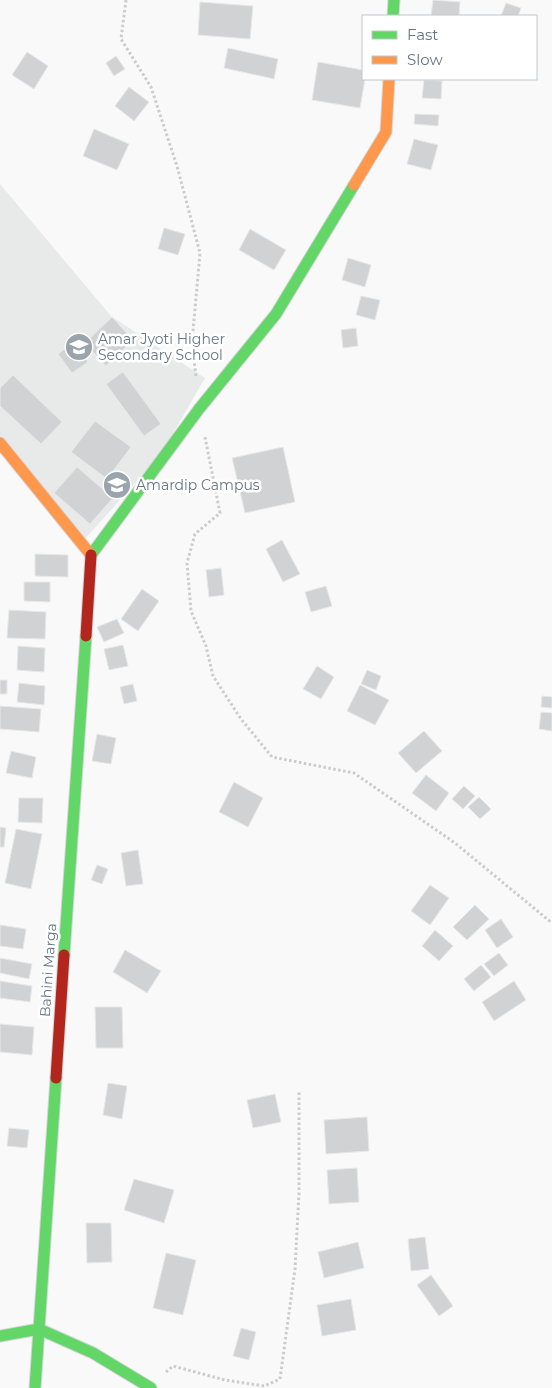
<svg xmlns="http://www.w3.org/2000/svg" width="552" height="1388" font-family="Montserrat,sans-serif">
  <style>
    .built { fill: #e8e9e9 }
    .building { fill: #d0d2d3; stroke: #e8e8e8 }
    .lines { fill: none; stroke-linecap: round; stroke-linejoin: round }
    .fast-casing { stroke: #d5d6d7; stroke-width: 13 }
    .slow-casing { stroke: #d5d6d7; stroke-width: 13 }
    .jam-casing { stroke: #d5d6d7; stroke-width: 13 }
    .path { stroke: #cbcccd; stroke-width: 3; stroke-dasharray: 2.5 2.5; stroke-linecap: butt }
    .fast { stroke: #63d668; stroke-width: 11 }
    .slow { stroke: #ff974d; stroke-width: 11 }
    .jam { stroke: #b3261e; stroke-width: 11 }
    .labels { text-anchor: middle; stroke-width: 5; stroke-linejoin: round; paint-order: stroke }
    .poi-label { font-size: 14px; fill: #657683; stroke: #fff; text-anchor: start }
    .street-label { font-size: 14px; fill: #657683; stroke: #fff }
  </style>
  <rect width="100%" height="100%" fill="#f9f9f9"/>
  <path class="built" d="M 0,184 L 111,316 L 205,378 L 161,454 L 85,539 L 0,436 Z"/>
  <path class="building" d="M 433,0 L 460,2 L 459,16 L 431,16 Z
    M 200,2 L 253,6 L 250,39 L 198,35 Z
    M 506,3 L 521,8 L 518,16 L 501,16 Z
    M 228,48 L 278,59 L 274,79 L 224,68 Z
    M 27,52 L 48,66 L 34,89 L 12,75 Z
    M 116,56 L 125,69 L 114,76 L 106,63 Z
    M 318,62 L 363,70 L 363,79 L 365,79 L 360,108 L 312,100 Z
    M 424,80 L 442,81 L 441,99 L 422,98 Z
    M 129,87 L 149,102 L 134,121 L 115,106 Z
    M 415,114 L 439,115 L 438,126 L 414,124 Z
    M 94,129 L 129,144 L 117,170 L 83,156 Z
    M 414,139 L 438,145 L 431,170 L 407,164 Z
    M 164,228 L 185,234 L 178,255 L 158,249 Z
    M 250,229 L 286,250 L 274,270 L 239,250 Z
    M 348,258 L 371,265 L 365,287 L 342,280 Z
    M 361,296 L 380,300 L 375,320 L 356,315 Z
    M 112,317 L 133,340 L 106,366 L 85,343 Z
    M 356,328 L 358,346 L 343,348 L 341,330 Z
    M 74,342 L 88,362 L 72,373 L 58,354 Z
    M 123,372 L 161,424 L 144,436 L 106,384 Z
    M 13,375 L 62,422 L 41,444 L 0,406 L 0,388 Z
    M 95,421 L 131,447 L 107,479 L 71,452 Z
    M 283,447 L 295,502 L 245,513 L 232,458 Z
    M 77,467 L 113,498 L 90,524 L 54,493 Z
    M 282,540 L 300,574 L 283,582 L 266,549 Z
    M 35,554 L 68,555 L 68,577 L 35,576 Z
    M 221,568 L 224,595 L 209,597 L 206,570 Z
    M 24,582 L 50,582 L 50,602 L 24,601 Z
    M 326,586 L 332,606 L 311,612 L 305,592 Z
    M 142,589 L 159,601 L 138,631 L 121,619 Z
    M 9,610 L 46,612 L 45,639 L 7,638 Z
    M 117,619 L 124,633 L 104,642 L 97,627 Z
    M 123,645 L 128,666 L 109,670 L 104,649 Z
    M 18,646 L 45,648 L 44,672 L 17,670 Z
    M 317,666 L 334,677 L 321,699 L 303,689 Z
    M 367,670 L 381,676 L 376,690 L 361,684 Z
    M 0,680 L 7,680 L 7,694 L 0,694 Z
    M 19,683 L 45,686 L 44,705 L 17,702 Z
    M 133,684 L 137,701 L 124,704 L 120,687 Z
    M 360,685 L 389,700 L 375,725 L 347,711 Z
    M 542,696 L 552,697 L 552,708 L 541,707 Z
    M 0,706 L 41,709 L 39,732 L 0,729 Z
    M 541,712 L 552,713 L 552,731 L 539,729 Z
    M 424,731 L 442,751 L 416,773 L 398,753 Z
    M 97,734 L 116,738 L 111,764 L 92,761 Z
    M 11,751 L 36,757 L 32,778 L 6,773 Z
    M 426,775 L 449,793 L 436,811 L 412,793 Z
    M 234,782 L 263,798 L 248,827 L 219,812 Z
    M 464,786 L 475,796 L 463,809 L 452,799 Z
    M 479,797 L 491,809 L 480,819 L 468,807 Z
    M 19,798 L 43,798 L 42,823 L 18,822 Z
    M 0,827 L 6,828 L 4,847 L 0,847 Z
    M 16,829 L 42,834 L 31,889 L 5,883 Z
    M 138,850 L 143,884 L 126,886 L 121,853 Z
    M 97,865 L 108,869 L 102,884 L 91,880 Z
    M 430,885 L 449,898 L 430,925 L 411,911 Z
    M 475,905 L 489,919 L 467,940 L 453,927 Z
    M 501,919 L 513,937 L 497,948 L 485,930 Z
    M 0,925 L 26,929 L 23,949 L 0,946 Z
    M 435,930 L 453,946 L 439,961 L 422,946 Z
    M 125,950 L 161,971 L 147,993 L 113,972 Z
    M 499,953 L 508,965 L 494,976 L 484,964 Z
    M 0,958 L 32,964 L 29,979 L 0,973 Z
    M 481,965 L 491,977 L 474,991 L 464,979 Z
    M 0,981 L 32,986 L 30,1002 L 0,998 Z
    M 514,981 L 526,1000 L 494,1021 L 482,1002 Z
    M 95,1007 L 122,1007 L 123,1048 L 96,1048 Z
    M 0,1024 L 34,1027 L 32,1055 L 0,1052 Z
    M 108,1083 L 127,1086 L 122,1119 L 103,1115 Z
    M 275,1094 L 281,1122 L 253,1128 L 247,1100 Z
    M 367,1117 L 369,1151 L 326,1154 L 324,1120 Z
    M 9,1128 L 29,1130 L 27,1148 L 7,1146 Z
    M 357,1168 L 359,1202 L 329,1204 L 327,1170 Z
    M 134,1179 L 174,1190 L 164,1223 L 124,1210 Z
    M 86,1223 L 111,1223 L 112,1262 L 87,1263 Z
    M 425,1237 L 429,1269 L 411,1271 L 408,1239 Z
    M 358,1242 L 364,1268 L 324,1278 L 318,1252 Z
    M 166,1253 L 196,1260 L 183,1315 L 153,1308 Z
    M 431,1275 L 453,1306 L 439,1316 L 417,1285 Z
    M 351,1299 L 356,1330 L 322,1336 L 317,1305 Z
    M 241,1328 L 256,1332 L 249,1360 L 233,1356 Z"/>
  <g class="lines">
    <defs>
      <path id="fast" d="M 393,16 L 394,0
        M 91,555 L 199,409 L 276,314 L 354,185
        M 64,955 L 86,636
        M 0,1336 L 39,1329 L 93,1353 L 151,1388
        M 35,1388 L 56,1078"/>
      <path id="slow" d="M 354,185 L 386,132 L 389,79
        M 0,443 L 91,555"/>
      <path id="jam" d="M 86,636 L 91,555
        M 56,1078 L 64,955"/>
    </defs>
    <use href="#fast" class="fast-casing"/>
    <use href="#slow" class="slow-casing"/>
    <use href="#jam" class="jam-casing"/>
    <path class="path" d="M 126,0 L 121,39 L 151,87 L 177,166 L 200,253 L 192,342 L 196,377
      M 205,437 L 220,513 L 195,534 L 187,563 L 191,611 L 206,646 L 213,676 L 241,719 L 272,757 L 354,773 L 455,843 L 552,923
      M 166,1372 L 173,1366 L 225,1380 L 264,1386 L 280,1379 L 295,1269 L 299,1193 L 299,1091"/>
    <use href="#fast" class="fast"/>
    <use href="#slow" class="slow"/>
    <use href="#jam" class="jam"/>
  </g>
  <defs>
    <symbol id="school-disc" viewBox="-11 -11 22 22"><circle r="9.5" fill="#99a4ac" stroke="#fff"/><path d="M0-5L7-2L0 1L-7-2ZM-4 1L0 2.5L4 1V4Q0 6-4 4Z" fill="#fff"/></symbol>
    <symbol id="university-disc" viewBox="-11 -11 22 22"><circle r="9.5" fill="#99a4ac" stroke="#fff"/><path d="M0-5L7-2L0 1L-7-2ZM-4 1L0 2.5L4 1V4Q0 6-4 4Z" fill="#fff"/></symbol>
  </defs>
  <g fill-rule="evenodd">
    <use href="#school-disc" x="63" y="331" width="32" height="32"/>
    <use href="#university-disc" x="101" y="469" width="32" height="32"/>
  </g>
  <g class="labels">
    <g class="poi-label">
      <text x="98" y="344">Amar Jyoti Higher<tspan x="98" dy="16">Secondary School</tspan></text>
      <text x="136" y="490">Amardip Campus</text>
    </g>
    <g class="street-label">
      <text transform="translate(48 970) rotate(-86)" y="5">Bahini Marga</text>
    </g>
  </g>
  <rect x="362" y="15" width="175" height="65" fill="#ffffff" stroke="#c1c8cd"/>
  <rect x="372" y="31" width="25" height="8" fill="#63d668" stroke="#c1c8cd"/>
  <text x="407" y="40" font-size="15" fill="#657683">Fast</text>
  <rect x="372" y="56" width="25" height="8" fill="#ff974d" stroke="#c1c8cd"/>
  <text x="407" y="65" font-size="15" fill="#657683">Slow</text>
</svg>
